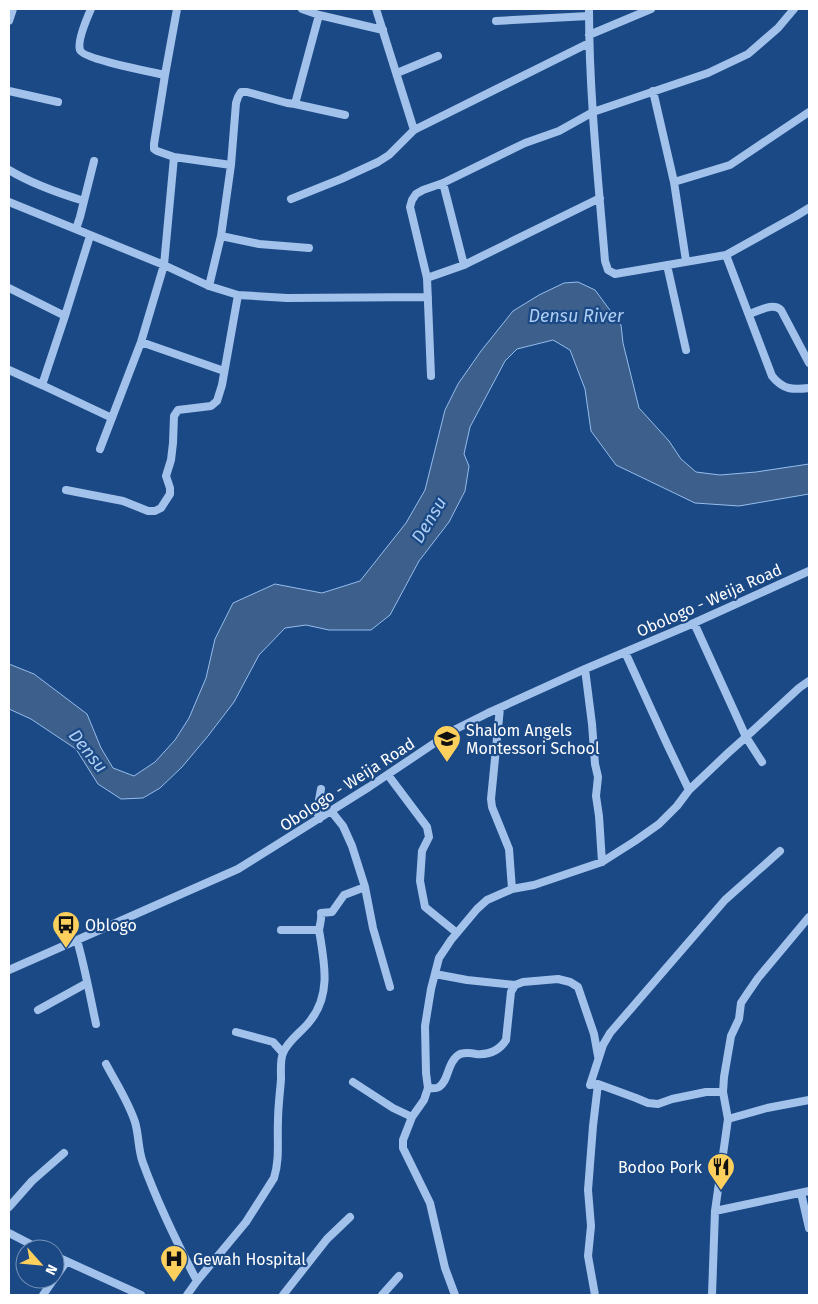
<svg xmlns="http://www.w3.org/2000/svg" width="818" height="1304" font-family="'Fira Sans',sans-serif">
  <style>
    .water { fill: #3d5f8b; stroke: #95bded }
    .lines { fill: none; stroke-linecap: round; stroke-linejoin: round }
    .minor { stroke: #a2c2eb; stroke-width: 8 }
    .labels { text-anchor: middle; stroke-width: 4.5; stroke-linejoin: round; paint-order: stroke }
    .street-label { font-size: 16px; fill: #fff; stroke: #1b4985 }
    .poi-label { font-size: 16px; fill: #fff; stroke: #1b4985; text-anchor: start }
    .water-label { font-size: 18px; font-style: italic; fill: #adcdf3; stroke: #1b4985 }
  </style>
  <rect width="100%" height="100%" fill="#1b4985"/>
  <path class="water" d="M 578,282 L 595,290 L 621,325 L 623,343 L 639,408 L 669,441 L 681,459 L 696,472 L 720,475 L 756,472 L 809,464 L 809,494 L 739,506 L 695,503 L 616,465 L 591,431 L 585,389 L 570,350 L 553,340 L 517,349 L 505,361 L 470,427 L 464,454 L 469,466 L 465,491 L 449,522 L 419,561 L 390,615 L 371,630 L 329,630 L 306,625 L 285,628 L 259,655 L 234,702 L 208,736 L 182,767 L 160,788 L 143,798 L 121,799 L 98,784 L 76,749 L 31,719 L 9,709 L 9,664 L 34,674 L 87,714 L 101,748 L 113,768 L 134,776 L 155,762 L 175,740 L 189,718 L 206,678 L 215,639 L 233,603 L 275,584 L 322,593 L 360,581 L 406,523 L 425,490 L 445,410 L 458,384 L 481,351 L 513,311 L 539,295 L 564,283 Z"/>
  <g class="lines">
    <path class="minor" d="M 91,9 C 87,18 77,41 80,50 C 83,59 152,72 165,75
      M 302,9 L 319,15 L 383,30
      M 376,9 L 414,130
      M 589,9 C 589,93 598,177 605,261 L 608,270 L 615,274 L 726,255 L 796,216 L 809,208
      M 9,21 L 13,9
      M 496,21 L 589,16
      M 589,35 L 651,9
      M 397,73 L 438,56
      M 9,91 L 58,102
      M 653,91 L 674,182 L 686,261
      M 295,104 L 319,15
      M 174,157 L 231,165
      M 9,170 C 32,184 58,193 84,201
      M 674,182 L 730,165 L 809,112
      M 443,183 L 464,265
      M 291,199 L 341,179 L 378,162 L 389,155 L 414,130 L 589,43
      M 9,202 L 164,265 L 209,286 L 238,295 L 287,298 L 428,297
      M 76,229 L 80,217 L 94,161
      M 221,236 L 259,244 L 309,248
      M 726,255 L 772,376 C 783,390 793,390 809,388
      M 667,265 L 686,350
      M 427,278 L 464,265 L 600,198
      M 209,286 L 221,236 L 231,165 L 236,103 L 238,97 L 241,92 L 247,92 L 287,103 L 295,104 L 345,115
      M 9,288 L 65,316
      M 749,314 C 759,311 773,302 781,310 L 809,363
      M 141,342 L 224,371
      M 9,370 L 42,385 L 65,316 L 90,236
      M 431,376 L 427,278 L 410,207 L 412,200 L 416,194 L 423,190 L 443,183 L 525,143 L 559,131 L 593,112 L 708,73 L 748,54 L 778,28 L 794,9
      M 42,385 L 112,418
      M 100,449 L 141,342 L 164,265 L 174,157 L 157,151 L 154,149 L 154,144 L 165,75 L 177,9
      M 66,490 L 123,501 L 148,511 L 155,511 L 161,508 L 170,494 L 170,488 L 166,476 L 171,460 L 173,443 L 174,416 L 178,410 L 211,406 L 217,401 L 222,385 L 238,295
      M 694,623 L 746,737 L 762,762
      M 625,652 L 667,744 L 689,790
      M 585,669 L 592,724 L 595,764 L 598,777 L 596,796 L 599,816 L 602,862
      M 500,708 L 491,799 L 492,807 L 509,849 L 512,889
      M 388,775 L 427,827 L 429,837 L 422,851 L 420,881 L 425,907 L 457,933
      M 331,811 L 343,826 L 352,846 L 365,887 L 373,928 L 390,987
      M 319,819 L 317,811 L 321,789
      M 281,930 L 319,930
      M 77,940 C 85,968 90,996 96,1024
      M 9,970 L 238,869 L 369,787 L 454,730 L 488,713 L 585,669 L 694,623 L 809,571
      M 435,974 L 467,980 L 515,985
      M 38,1010 L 87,983
      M 236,1032 L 273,1042 L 283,1053
      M 106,1064 C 116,1083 128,1101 135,1122 C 139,1135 138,1150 143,1163 C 158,1204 177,1243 197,1281
      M 353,1082 L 393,1108 L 412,1117
      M 428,1088 C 432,1088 436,1089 439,1087 C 449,1081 447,1061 460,1054 C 464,1053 471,1053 476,1054 C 488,1055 499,1051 506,1040 L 511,992 L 515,985 L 523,982 L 558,979 L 570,982 L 578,987 L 594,1034 L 598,1056
      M 723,1092 L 706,1092 L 672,1099 L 658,1104 L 648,1103 L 636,1098 L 598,1084 L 590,1085 L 603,1045 L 610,1033 L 725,900 L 780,851
      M 728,1119 L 767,1108 L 809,1100
      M 801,1193 L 809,1228
      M 9,1207 L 32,1181 L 64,1153
      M 715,1211 L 809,1191
      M 9,1233 L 40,1249
      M 55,1256 L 141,1295
      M 55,1278 L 66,1262
      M 43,1295 L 54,1279
      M 187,1295 L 197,1281 L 246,1222 L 274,1178 C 280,1159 277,1140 278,1121 C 278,1107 280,1093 281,1079 C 281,1071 280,1060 283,1053 C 288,1040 303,1031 310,1021 C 332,994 324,961 319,930 C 320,924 322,919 321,913 L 332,912 L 344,895 L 365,887
      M 283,1295 L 327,1239 L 350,1217
      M 382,1295 L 399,1276
      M 455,1295 L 445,1268 L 430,1203 L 403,1148 L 403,1140 L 412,1117 L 424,1100 L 428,1088 L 426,1073 L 425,1026 L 431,989 L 439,958 L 451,940 L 477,909 L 487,900 L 512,889 L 534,885 L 602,862 L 635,841 L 659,824 L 677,806 L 689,790 L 728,753 L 746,737 L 799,688 L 809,681
      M 595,1295 L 588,1256 L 591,1226 L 588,1190 L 593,1126 L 598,1084
      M 712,1295 L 715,1211 L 728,1119 L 723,1092 L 724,1077 L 731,1036 L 739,1019 L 741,1003 L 747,994 L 758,978 L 809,917"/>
  </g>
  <defs>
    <symbol id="school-pin" viewBox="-11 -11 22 30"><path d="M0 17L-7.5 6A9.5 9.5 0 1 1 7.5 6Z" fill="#fdd05e" stroke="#1b4985"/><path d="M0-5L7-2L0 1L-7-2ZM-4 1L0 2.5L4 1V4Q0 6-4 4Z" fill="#111"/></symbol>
    <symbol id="bus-pin" viewBox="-11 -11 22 30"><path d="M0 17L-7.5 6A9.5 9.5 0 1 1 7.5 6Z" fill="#fdd05e" stroke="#1b4985"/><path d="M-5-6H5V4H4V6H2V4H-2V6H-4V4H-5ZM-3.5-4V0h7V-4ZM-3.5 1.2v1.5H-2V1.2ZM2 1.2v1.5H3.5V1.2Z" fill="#111"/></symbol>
    <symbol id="restaurant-pin" viewBox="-11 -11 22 30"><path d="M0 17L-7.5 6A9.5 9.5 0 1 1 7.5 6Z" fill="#fdd05e" stroke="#1b4985"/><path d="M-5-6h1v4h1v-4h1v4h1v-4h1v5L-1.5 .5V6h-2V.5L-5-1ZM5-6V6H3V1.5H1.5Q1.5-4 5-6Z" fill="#111"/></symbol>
    <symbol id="hospital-pin" viewBox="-11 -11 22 30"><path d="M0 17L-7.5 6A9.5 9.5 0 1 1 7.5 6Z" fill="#fdd05e" stroke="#1b4985"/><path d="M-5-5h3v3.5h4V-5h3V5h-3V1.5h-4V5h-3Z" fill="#111"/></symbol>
  </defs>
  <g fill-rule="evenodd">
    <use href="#school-pin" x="431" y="723" width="32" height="43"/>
    <use href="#bus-pin" x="50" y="909" width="32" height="43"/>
    <use href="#restaurant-pin" x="705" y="1151" width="32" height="43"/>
    <use href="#hospital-pin" x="158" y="1243" width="32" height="43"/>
  </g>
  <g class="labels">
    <g class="street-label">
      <text transform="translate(709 600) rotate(-24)" y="6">Obologo - Weija Road</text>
      <text transform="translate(347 784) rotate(-33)" y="6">Obologo - Weija Road</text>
    </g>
    <g class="poi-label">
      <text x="466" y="736">Shalom Angels<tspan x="466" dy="18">Montessori School</tspan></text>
      <text x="85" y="931">Oblogo</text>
      <text x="702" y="1173" text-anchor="end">Bodoo Pork</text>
      <text x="193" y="1265">Gewah Hospital</text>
    </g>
    <g class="water-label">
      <text x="576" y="322">Densu River</text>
      <text transform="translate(429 520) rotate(-59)" y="6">Densu</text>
      <text transform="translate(88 751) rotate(51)" y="6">Densu</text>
    </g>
  </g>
  <rect width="818" height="1304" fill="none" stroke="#ffffff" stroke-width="20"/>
  <g transform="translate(40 1264) rotate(117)"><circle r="24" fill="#1b4985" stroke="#7692b6"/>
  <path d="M0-4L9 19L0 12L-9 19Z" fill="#fdd05e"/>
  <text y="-8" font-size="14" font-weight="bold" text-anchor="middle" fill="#ffffff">N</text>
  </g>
</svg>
